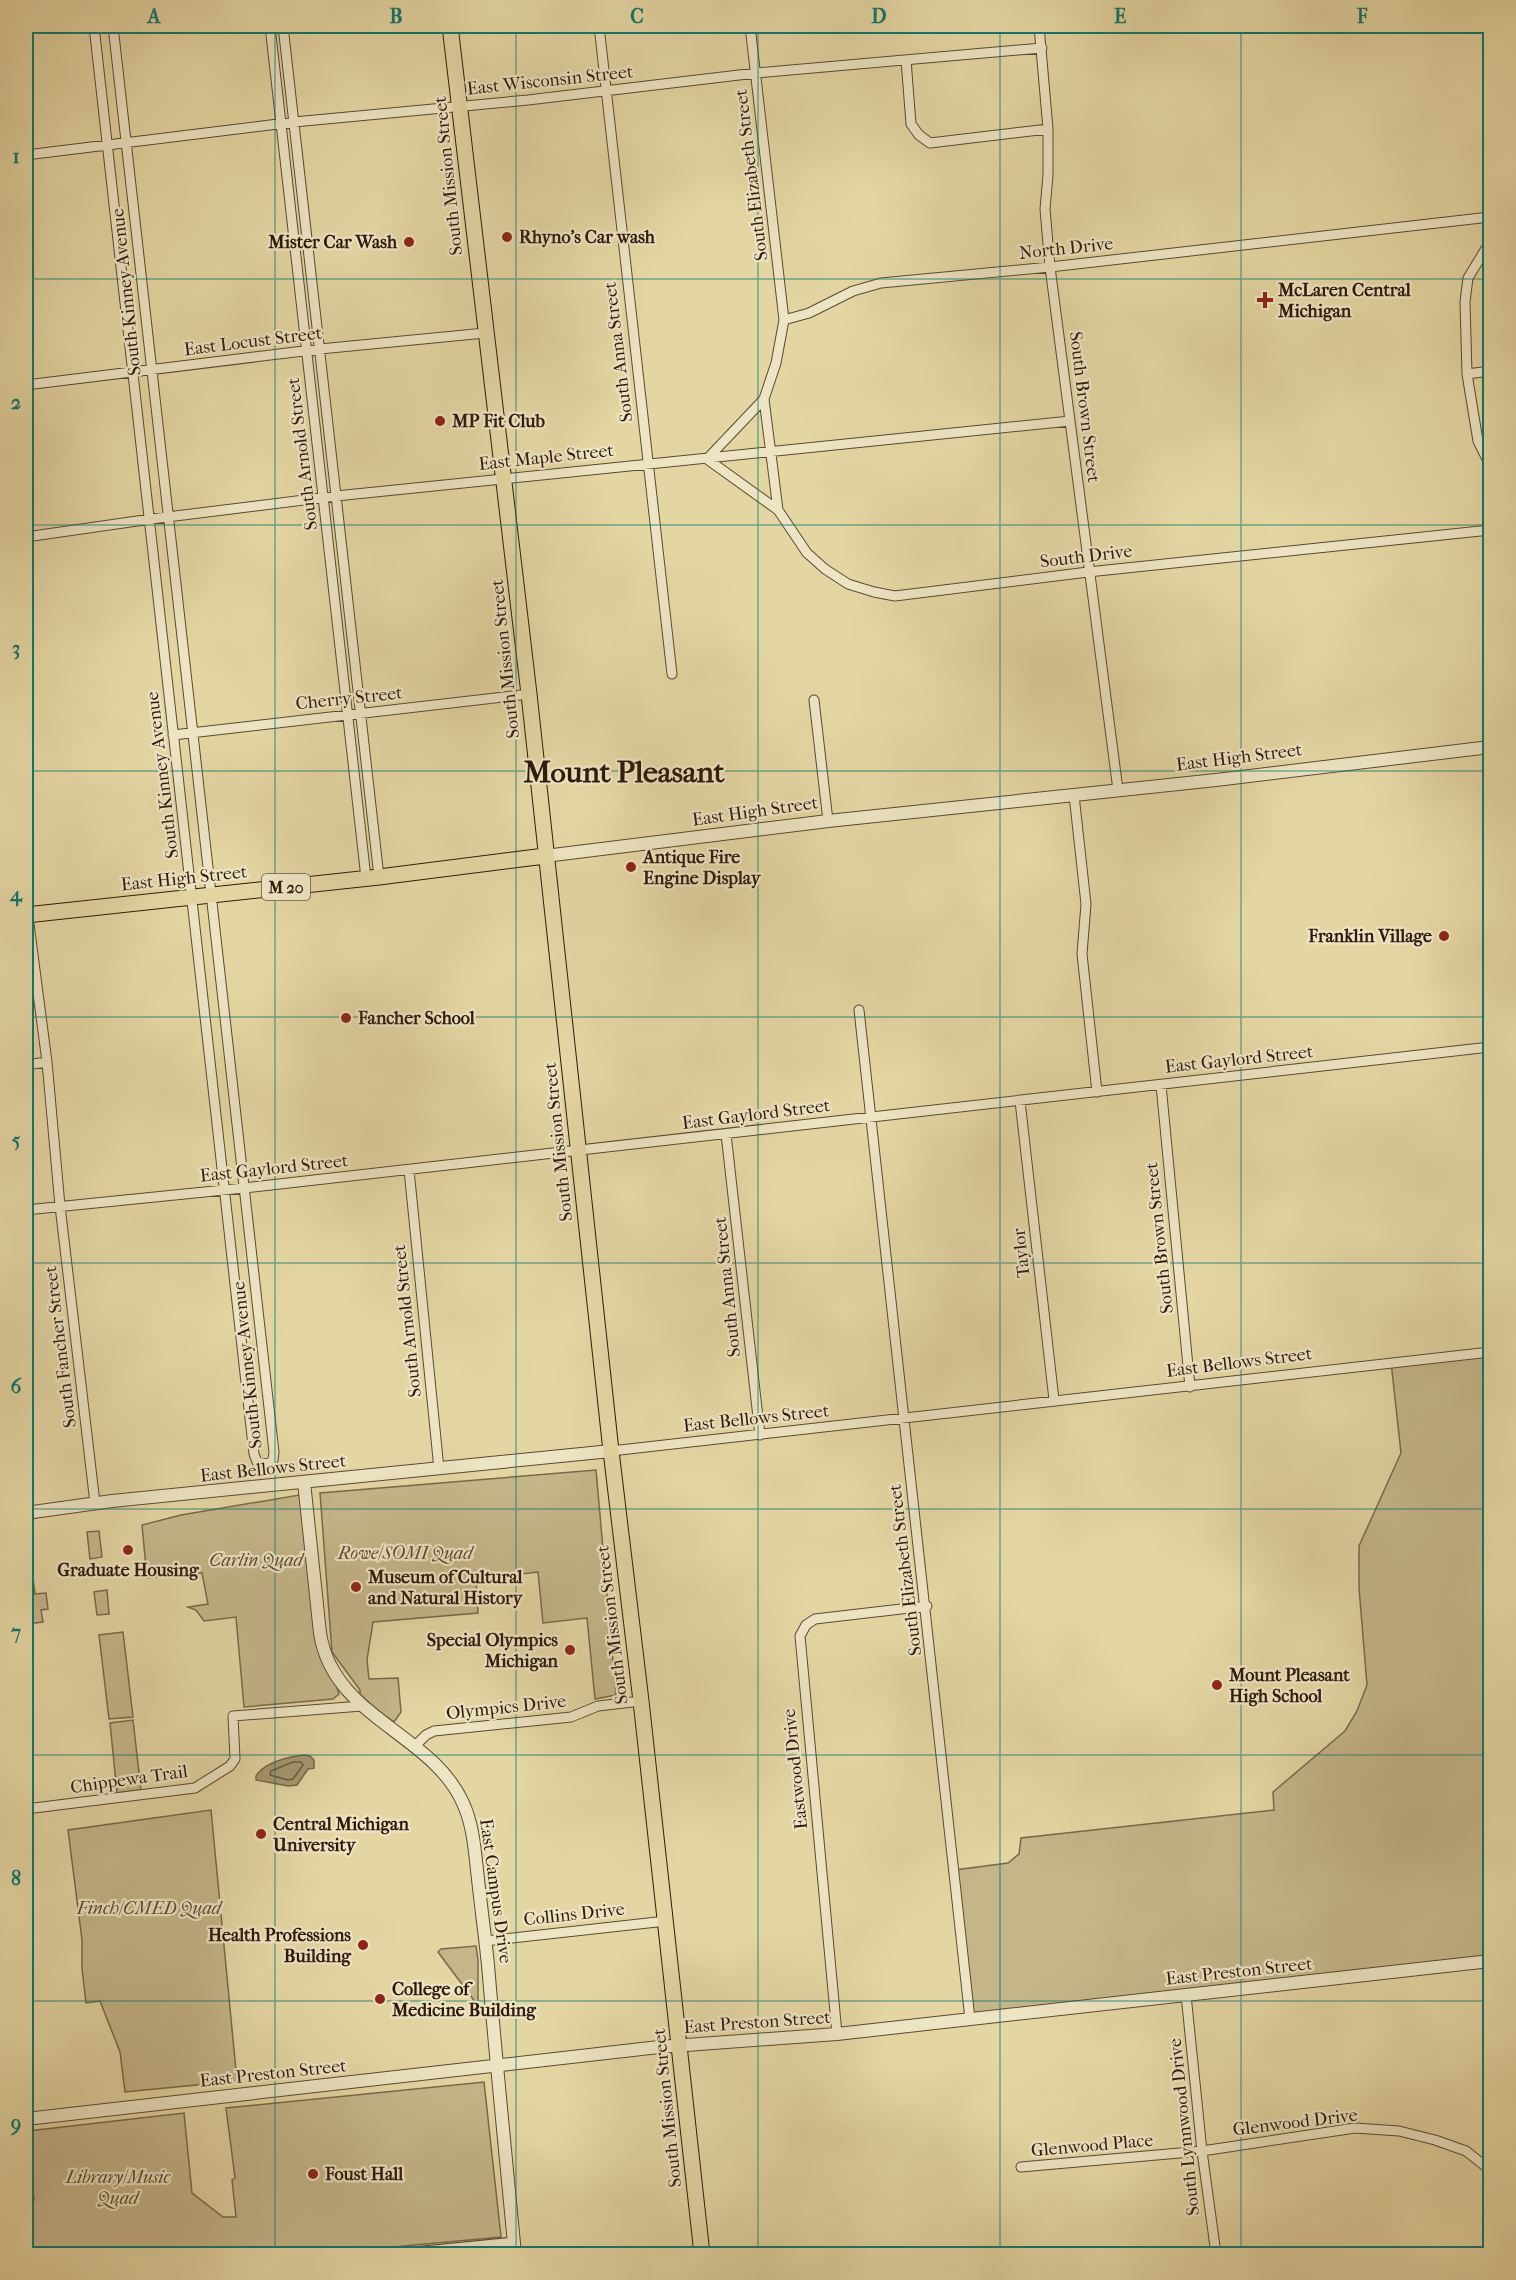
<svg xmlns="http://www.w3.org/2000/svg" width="1516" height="2280" font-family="'IM FELL French Canon',serif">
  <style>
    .green { fill: #c5b68a; stroke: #79684c; stroke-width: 1.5 }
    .water { fill: #a69670; stroke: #766448; stroke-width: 1.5 }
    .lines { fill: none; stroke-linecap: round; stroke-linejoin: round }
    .shore { stroke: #6a583e; stroke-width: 1.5 }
    .minor-casing { stroke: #5b4932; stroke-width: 11 }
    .tertiary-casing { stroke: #5b4932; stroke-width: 14 }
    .primary-casing { stroke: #2d1a0d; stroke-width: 17 }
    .minor { stroke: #ede4c3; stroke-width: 9 }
    .tertiary { stroke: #ede4c3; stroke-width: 12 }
    .primary { stroke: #e4d6a3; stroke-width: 15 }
    .grid { fill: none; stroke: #0f766e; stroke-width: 1.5; stroke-opacity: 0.55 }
    .poi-dot { fill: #8f2418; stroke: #ede4c3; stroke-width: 2 }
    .labels { text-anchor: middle; stroke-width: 4.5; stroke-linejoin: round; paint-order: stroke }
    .shield { fill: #ede4c3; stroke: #675744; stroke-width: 1.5 }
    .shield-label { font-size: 16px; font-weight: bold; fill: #2d1a0d }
    .street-label { font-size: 18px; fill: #2d1a0d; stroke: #ede4c3 }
    .poi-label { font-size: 18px; font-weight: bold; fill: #2d1a0d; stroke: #ede4c3; text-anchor: start }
    .park-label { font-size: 18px; font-style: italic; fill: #5b4932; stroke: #ede4c3 }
    .town-label { font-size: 30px; font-weight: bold; fill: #2d1a0d; stroke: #ede4c3 }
    .neatline { fill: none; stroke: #0f766e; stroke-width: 2 }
    .grid-label { font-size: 20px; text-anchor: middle; font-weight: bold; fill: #0f766e }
  </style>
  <rect width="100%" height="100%" fill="#e4d6a3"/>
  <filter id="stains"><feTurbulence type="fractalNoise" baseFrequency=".00333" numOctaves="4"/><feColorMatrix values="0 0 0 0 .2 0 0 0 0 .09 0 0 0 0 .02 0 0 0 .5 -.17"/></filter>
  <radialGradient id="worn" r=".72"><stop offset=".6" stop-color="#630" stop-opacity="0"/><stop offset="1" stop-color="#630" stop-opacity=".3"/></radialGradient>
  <path class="green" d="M 1490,1351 L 1490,1961 L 970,2019 L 955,1870 L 1008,1863 L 1019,1854 L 1021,1838 L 1274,1810 L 1273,1792 L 1345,1731 L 1357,1711 L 1367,1685 L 1359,1588 L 1359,1546 L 1401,1453 L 1391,1362 Z
    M 596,1470 L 616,1695 L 595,1699 L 587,1618 L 543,1623 L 538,1572 L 476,1579 L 478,1613 L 373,1622 L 367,1660 L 369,1679 L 398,1678 L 401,1712 L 394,1722 L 360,1698 L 360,1690 L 332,1652 L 320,1493 Z
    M 305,1494 L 318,1621 L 339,1694 L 333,1699 L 244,1707 L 236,1617 L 204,1621 L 196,1610 L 188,1607 L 208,1604 L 202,1573 L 147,1578 L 142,1525 L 181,1515 Z
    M 99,1531 L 102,1557 L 90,1559 L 87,1532 Z
    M 33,1578 L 35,1594 L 46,1593 L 48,1609 L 41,1610 L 43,1622 L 26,1624 L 26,1579 Z
    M 107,1590 L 109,1614 L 97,1615 L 94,1592 Z
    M 123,1632 L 133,1717 L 109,1719 L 99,1635 Z
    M 133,1720 L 141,1790 L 117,1793 L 110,1723 Z
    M 211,1810 L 237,2081 L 125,2092 L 120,2052 L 100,2001 L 86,2003 L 82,1968 L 82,1940 L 68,1830 Z
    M 476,1946 L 478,1960 L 478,2001 L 476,2003 L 438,1952 L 441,1949 Z
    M 484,2082 L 501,2237 L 318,2254 L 26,2254 L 26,2175 L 31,2175 L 34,2201 L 28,2131 L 184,2113 L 192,2193 L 223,2217 L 236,2217 L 232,2180 L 235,2178 L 226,2108 Z"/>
  <path class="water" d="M 304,1755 L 310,1756 L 314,1760 L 314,1768 L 308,1769 L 297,1785 L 288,1786 L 256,1780 L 256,1776 C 265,1762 288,1757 304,1755 Z"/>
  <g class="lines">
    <path class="shore" d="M 293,1762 L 301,1762 L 303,1765 L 293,1779 L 288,1780 L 270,1775 L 271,1771 Z"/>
    <defs>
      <path id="minor" d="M 94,26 L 254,1454 L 257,1462 L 268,1464 L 273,1460 L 274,1452 L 113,26
        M 270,26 L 366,878
        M 283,26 L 379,877
        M 599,26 L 672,674
        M 750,26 L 784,320
        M 1039,26 L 1048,129 L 1048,175 L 1045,209 L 1050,267 L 1118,790
        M 906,60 L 911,124 L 919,135 L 930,143 L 1048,129
        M 26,155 L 294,122 L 528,100 L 756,73 L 1042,48
        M 1490,217 L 1050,267 L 881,283 L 853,291 L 809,313 L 784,320 L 776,363 L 764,399 L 778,510 L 807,553 L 825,569 L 848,584 L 874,592 L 895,596 L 1088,572 L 1490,530
        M 1490,242 L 1468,278 L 1465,302 L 1467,374 L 1478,441 L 1490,465
        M 1467,374 L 1490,371
        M 26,385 L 320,349 L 485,333
        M 764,399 L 707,459 L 778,510
        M 26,537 L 151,519 L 336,496 L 1070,421
        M 814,700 L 828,821
        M 173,735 L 529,694
        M 1074,795 L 1086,904 L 1082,954 L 1097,1092
        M 26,901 L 47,1062 L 60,1206 L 95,1503
        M 859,1010 C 897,1347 935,1683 970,2019
        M 26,1065 L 47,1062
        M 1161,1085 L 1190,1387
        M 1020,1101 L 1054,1400
        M 726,1134 L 760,1435
        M 409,1170 L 439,1469
        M 26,1210 L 244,1188 L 1490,1047
        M 611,1451 L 1490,1352
        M 414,1747 L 426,1735 L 434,1731 L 571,1717 L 598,1706 L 641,1701
        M 26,1809 L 195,1788 L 230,1766 L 235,1759 L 233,1716 L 362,1706
        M 485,1941 L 666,1921
        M 1186,1995 L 1202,2151 L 1216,2254
        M 837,2034 L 800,1636 L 806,1625 L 815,1619 L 927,1606
        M 1021,2167 L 1202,2151 L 1355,2128 L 1399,2131 L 1435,2140 L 1466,2151 L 1490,2170
        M 394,2254 L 514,2242"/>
      <path id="tertiary" d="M 545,856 L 828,821 L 1216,780 L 1490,747
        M 304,1482 L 320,1633 C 333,1718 432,1733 463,1803 C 474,1827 475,1854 478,1879 C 481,1907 485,1936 488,1965 C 496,2061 506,2158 515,2254
        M 26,1513 L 112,1501 L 611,1451
        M 26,2119 L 659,2047 L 837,2034 L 1490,1961"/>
      <path id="primary" d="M 450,26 L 529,694 L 611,1451 L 641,1701 L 702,2254
        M 26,915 L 379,877 L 545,856"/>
    </defs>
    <use href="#minor" class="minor-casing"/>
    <use href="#tertiary" class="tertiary-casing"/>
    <use href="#primary" class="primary-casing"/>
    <use href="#minor" class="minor"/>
    <use href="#tertiary" class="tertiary"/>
    <use href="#primary" class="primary"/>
  </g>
  <path class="grid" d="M 275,26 L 275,2254M 516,26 L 516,2254M 758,26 L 758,2254M 1000,26 L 1000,2254M 1241,26 L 1241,2254M 26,279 L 1490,279M 26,525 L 1490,525M 26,771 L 1490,771M 26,1017 L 1490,1017M 26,1263 L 1490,1263M 26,1509 L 1490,1509M 26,1755 L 1490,1755M 26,2001 L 1490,2001"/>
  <g class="poi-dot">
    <circle cx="507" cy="237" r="6"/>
    <circle cx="409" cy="242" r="6"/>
    <path d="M1262 291h6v6h6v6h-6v6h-6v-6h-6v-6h6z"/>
    <circle cx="440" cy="421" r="6"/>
    <circle cx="631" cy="867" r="6"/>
    <circle cx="1444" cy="936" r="6"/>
    <circle cx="346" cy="1018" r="6"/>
    <circle cx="128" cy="1550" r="6"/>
    <circle cx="356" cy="1587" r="6"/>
    <circle cx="570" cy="1650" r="6"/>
    <circle cx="1217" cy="1685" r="6"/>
    <circle cx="261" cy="1834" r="6"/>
    <circle cx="363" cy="1945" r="6"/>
    <circle cx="380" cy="1999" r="6"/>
    <circle cx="313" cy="2174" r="6"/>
  </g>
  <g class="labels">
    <rect class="shield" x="262" y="874" width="48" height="26" rx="4.5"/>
    <g class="shield-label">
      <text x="286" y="893">M 20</text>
    </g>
    <g class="street-label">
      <text transform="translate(550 80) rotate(-6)" y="6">East Wisconsin Street</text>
      <text transform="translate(751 175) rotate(-97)" y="6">South Elizabeth Street</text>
      <text transform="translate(448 176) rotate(-96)" y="6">South Mission Street</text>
      <text transform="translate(1066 248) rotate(-6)" y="6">North Drive</text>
      <text transform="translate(126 292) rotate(-96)" y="6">South Kinney Avenue</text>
      <text transform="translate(253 341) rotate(-7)" y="6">East Locust Street</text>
      <text transform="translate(618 352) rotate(-97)" y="6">South Anna Street</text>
      <text transform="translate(1085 407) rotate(83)" y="6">South Brown Street</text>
      <text transform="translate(302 454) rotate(-97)" y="6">South Arnold Street</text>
      <text transform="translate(546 457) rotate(-6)" y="6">East Maple Street</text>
      <text transform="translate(1086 556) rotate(-7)" y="6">South Drive</text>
      <text transform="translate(505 659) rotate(-96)" y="6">South Mission Street</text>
      <text transform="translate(349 698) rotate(-6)" y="6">Cherry Street</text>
      <text transform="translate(1239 757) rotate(-7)" y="6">East High Street</text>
      <text transform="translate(162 775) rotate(-97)" y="6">South Kinney Avenue</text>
      <text transform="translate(755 811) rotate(-8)" y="6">East High Street</text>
      <text transform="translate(184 878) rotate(-6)" y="6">East High Street</text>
      <text transform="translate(1239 1059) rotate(-6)" y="6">East Gaylord Street</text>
      <text transform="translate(756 1114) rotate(-7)" y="6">East Gaylord Street</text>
      <text transform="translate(558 1142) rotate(-96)" y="6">South Mission Street</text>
      <text transform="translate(274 1168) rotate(-6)" y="6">East Gaylord Street</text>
      <text transform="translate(1159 1238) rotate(-96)" y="6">South Brown Street</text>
      <text transform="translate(1021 1253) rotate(-96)" y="6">Taylor</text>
      <text transform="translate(727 1287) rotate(-96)" y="6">South Anna Street</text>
      <text transform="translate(407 1321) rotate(-96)" y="6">South Arnold Street</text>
      <text transform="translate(60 1347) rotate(-97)" y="6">South Fancher Street</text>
      <text transform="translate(1239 1362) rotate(-7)" y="6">East Bellows Street</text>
      <text transform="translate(247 1365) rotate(-96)" y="6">South Kinney Avenue</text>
      <text transform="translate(756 1418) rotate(-6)" y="6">East Bellows Street</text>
      <text transform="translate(273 1468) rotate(-6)" y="6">East Bellows Street</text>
      <text transform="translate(905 1570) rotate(-97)" y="6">South Elizabeth Street</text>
      <text transform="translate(612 1625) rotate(-97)" y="6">South Mission Street</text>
      <text transform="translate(506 1707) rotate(-6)" y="6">Olympics Drive</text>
      <text transform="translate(795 1769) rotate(-96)" y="6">Eastwood Drive</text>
      <text transform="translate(129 1779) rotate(-8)" y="6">Chippewa Trail</text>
      <text transform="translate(496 1891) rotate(82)" y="6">East Campus Drive</text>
      <text transform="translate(574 1914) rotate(-6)" y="6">Collins Drive</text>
      <text transform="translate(1239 1971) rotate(-6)" y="6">East Preston Street</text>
      <text transform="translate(757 2022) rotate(-4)" y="6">East Preston Street</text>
      <text transform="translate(273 2073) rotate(-6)" y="6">East Preston Street</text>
      <text transform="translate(667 2108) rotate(-96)" y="6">South Mission Street</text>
      <text transform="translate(1295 2122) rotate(-7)" y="6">Glenwood Drive</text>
      <text transform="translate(1184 2127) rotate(-96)" y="6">South Lynnwood Drive</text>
      <text transform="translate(1092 2145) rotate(-5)" y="6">Glenwood Place</text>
    </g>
    <g class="poi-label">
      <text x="519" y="243">Rhyno's Car wash</text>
      <text x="397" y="248" text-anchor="end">Mister Car Wash</text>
      <text x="1278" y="296">McLaren Central<tspan x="1278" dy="21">Michigan</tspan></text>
      <text x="452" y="427">MP Fit Club</text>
      <text x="643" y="863">Antique Fire<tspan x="643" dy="21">Engine Display</tspan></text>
      <text x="1432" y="942" text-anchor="end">Franklin Village</text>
      <text x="358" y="1024">Fancher School</text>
      <text x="128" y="1576" text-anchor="middle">Graduate Housing</text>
      <text x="368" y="1583">Museum of Cultural<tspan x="368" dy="21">and Natural History</tspan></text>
      <text x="558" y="1646" text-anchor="end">Special Olympics<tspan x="558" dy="21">Michigan</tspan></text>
      <text x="1229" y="1681">Mount Pleasant<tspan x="1229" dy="21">High School</tspan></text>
      <text x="273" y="1830">Central Michigan<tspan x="273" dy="21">University</tspan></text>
      <text x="351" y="1941" text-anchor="end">Health Professions<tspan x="351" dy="21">Building</tspan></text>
      <text x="392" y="1995">College of<tspan x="392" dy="21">Medicine Building</tspan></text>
      <text x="325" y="2180">Foust Hall</text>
    </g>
    <g class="park-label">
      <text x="405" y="1559">Rowe/SOMI Quad</text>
      <text x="256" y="1566">Carlin Quad</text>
      <text x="149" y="1914">Finch/CMED Quad</text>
      <text x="118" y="2183">Library/Music<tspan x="118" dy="21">Quad</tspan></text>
    </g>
    <g class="town-label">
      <text x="624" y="782">Mount Pleasant</text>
    </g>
  </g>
  <rect width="1516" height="2280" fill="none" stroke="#e4d6a3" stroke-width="66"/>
  <rect x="33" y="33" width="1450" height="2214" class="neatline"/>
  <g class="grid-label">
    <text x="154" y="23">A</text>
    <text x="396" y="23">B</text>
    <text x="637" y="23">C</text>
    <text x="879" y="23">D</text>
    <text x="1120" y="23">E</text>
    <text x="1362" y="23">F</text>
    <text x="16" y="163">1</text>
    <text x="16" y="409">2</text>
    <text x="16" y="655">3</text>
    <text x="16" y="901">4</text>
    <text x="16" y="1147">5</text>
    <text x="16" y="1393">6</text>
    <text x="16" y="1639">7</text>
    <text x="16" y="1885">8</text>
    <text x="16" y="2131">9</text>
  </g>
  <rect width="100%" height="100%" filter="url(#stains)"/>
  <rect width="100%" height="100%" fill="url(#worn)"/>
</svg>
